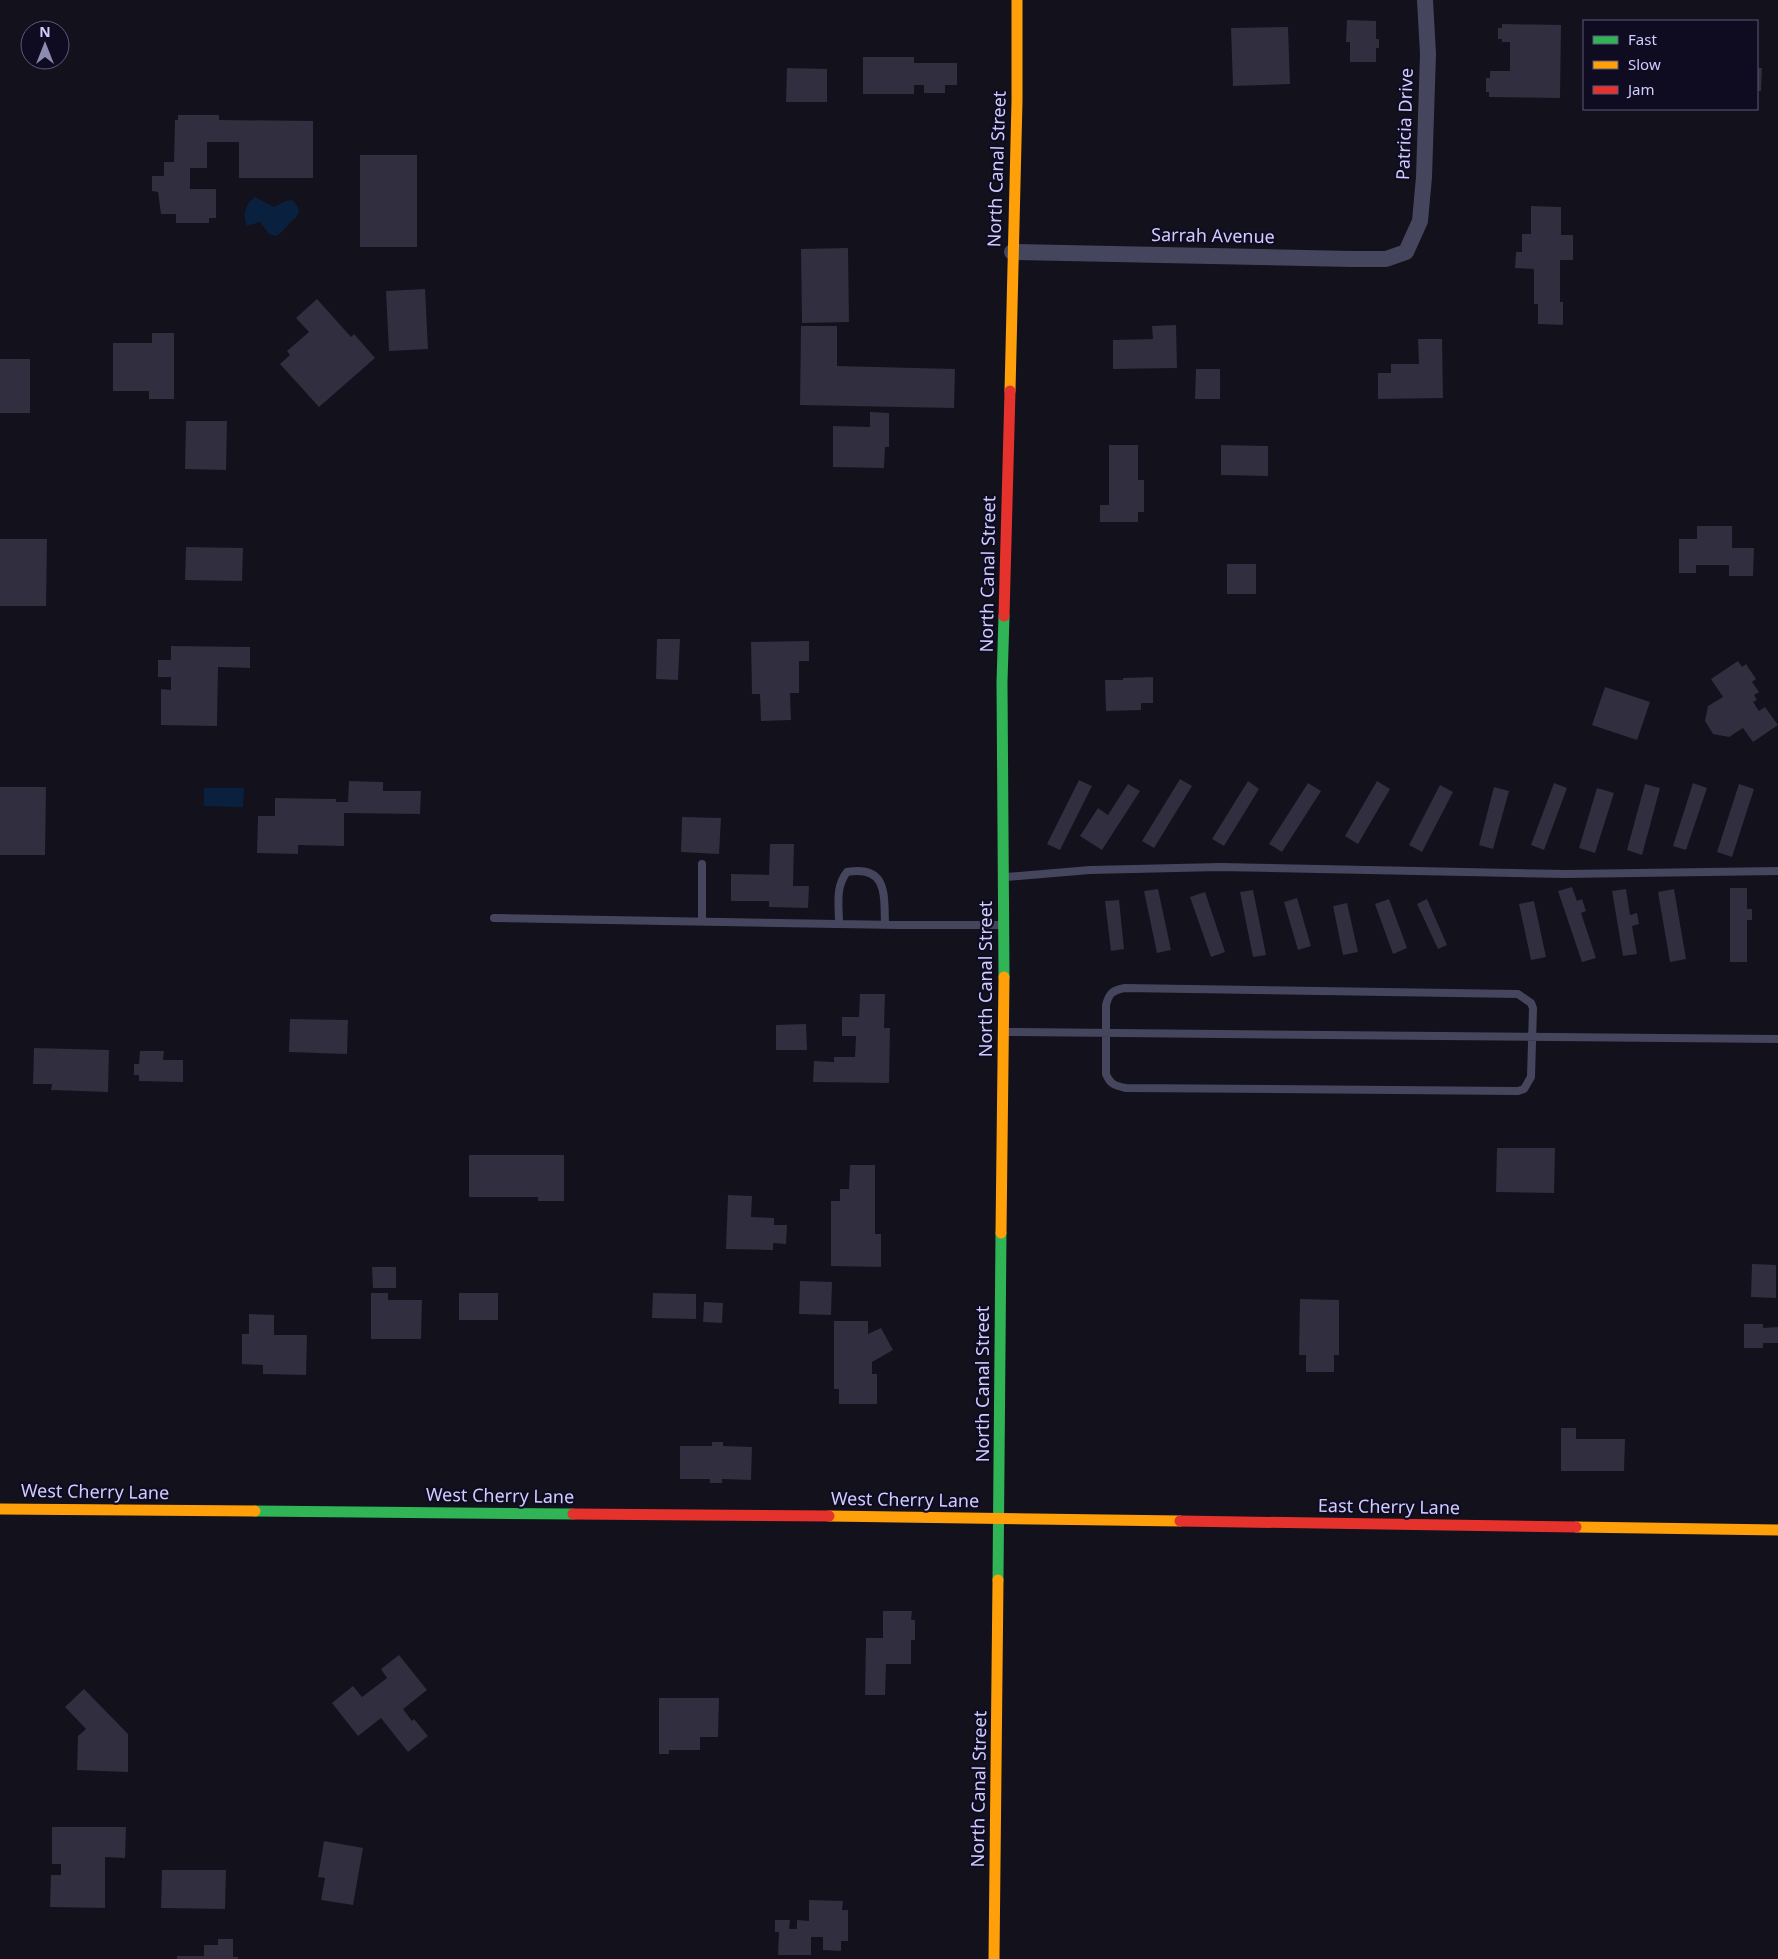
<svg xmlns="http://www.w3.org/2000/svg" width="1778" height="1959" font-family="'Noto Sans',sans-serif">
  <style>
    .water { fill: #0a203f }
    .building { fill: #302e3f }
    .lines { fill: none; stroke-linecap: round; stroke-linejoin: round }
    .lane { stroke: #45455d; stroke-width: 8 }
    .street { stroke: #45455d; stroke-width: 16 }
    .fast { stroke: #30b455; stroke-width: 11 }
    .slow { stroke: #ff9f0a; stroke-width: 11 }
    .jam { stroke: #e5322d; stroke-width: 11 }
    .labels { text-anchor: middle; stroke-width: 4.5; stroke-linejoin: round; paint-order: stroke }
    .street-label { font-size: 18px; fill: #cfccff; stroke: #0f0c21 }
  </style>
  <rect width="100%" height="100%" fill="#12111c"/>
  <path class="water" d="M 255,197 L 274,207 L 286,201 L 292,200 C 306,213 296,216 287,226 C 283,230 282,233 276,236 L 269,234 L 260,222 L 247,226 C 242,215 245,204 255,197 Z
    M 204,788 L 244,788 L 243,807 L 204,806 Z"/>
  <path class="building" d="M 1347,20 L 1376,21 L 1376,39 L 1379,39 L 1379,48 L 1376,48 L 1376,62 L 1350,62 L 1350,42 L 1346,42 Z
    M 1502,24 L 1561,25 L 1560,98 L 1489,97 L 1489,92 L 1486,92 L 1486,78 L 1490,78 L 1490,71 L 1510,71 L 1510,42 L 1502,42 L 1502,39 L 1498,39 L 1498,28 L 1502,28 Z
    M 1288,27 L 1290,84 L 1233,86 L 1231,28 Z
    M 863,57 L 914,57 L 914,63 L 957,63 L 957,85 L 945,85 L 945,93 L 924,93 L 924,85 L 914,85 L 914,94 L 863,94 Z
    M 787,68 L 827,69 L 827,102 L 786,102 Z
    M 1757,68 L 1762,68 L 1761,91 L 1757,91 Z
    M 178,115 L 219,115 L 219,120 L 313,121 L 313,178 L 239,178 L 239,142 L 207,142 L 207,168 L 190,168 L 190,189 L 216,189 L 216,218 L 209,218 L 209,223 L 176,223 L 176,214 L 161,214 L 158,192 L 152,191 L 152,176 L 164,176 L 164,162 L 174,162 L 175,120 L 178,120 Z
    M 360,155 L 417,155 L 417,247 L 360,247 Z
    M 1531,206 L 1561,207 L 1561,235 L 1573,235 L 1573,260 L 1560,260 L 1560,302 L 1563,302 L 1563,325 L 1538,324 L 1538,304 L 1534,304 L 1534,269 L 1515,268 L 1516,252 L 1522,252 L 1522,234 L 1531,234 Z
    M 848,248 L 849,322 L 802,323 L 801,249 Z
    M 425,289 L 428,349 L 389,351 L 386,291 Z
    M 317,299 L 351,337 L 354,334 L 375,358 L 319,407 L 280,364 L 290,355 L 287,351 L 309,332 L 296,318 Z
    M 1176,325 L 1177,368 L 1113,369 L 1113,340 L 1153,339 L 1152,326 Z
    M 801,326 L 837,326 L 837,366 L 955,369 L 954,408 L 800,405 Z
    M 152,333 L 174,333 L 174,399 L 149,399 L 149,391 L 113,391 L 113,343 L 152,343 Z
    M 1418,339 L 1442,339 L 1443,398 L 1378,399 L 1378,373 L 1391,373 L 1391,364 L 1419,364 Z
    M 0,359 L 30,359 L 30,413 L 0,413 Z
    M 1196,369 L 1220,369 L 1220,399 L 1195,399 Z
    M 870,412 L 889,413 L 889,447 L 885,447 L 884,468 L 833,467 L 833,426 L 870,427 Z
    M 186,421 L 227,421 L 226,470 L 185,469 Z
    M 1109,445 L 1138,445 L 1138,480 L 1144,480 L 1144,512 L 1138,512 L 1138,522 L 1100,522 L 1100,505 L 1109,505 Z
    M 1221,445 L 1268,446 L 1268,476 L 1221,475 Z
    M 1697,526 L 1732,526 L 1732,548 L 1754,548 L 1753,576 L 1729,576 L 1729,565 L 1696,565 L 1696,573 L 1679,573 L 1679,539 L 1697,539 Z
    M 0,539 L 47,539 L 46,606 L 0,606 Z
    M 186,547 L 243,548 L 242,581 L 185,580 Z
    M 1227,564 L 1256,564 L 1256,594 L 1227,594 Z
    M 657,639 L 680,639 L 678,680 L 656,679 Z
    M 809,641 L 809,661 L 799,661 L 799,693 L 790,693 L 791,720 L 761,721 L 760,694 L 752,694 L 751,642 Z
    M 171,646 L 250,647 L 250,668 L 218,667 L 217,726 L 161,725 L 161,689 L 171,690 L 171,677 L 158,677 L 158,660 L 171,660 Z
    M 1738,661 L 1742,667 L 1746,664 L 1756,679 L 1752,682 L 1759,692 L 1754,695 L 1757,700 L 1753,702 L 1759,711 L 1765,707 L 1778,725 L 1753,742 L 1743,728 L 1729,737 L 1713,734 L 1705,721 L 1708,706 L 1723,697 L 1711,679 Z
    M 1153,677 L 1153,703 L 1141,703 L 1141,710 L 1106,711 L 1105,680 L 1123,680 L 1123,678 Z
    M 1605,687 L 1650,702 L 1637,740 L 1592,725 Z
    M 1180,779 L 1192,786 L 1154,848 L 1142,841 Z
    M 1079,780 L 1092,786 L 1060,850 L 1047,844 Z
    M 349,781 L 383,782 L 383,791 L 421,791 L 420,814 L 344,813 L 344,846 L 298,845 L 298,854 L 257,853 L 258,816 L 275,816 L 275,798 L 336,799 L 336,802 L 348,802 Z
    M 1248,781 L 1259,789 L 1224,846 L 1212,839 Z
    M 1377,781 L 1390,789 L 1358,844 L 1345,836 Z
    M 1308,783 L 1321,791 L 1282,852 L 1269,844 Z
    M 1554,783 L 1567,788 L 1544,850 L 1531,845 Z
    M 1693,783 L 1707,788 L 1686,850 L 1673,846 Z
    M 1128,784 L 1140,791 L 1102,850 L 1080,836 L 1098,808 L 1108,815 Z
    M 1645,784 L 1660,788 L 1642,855 L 1627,850 Z
    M 1739,784 L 1754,789 L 1732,857 L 1717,852 Z
    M 1440,785 L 1453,792 L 1422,852 L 1409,845 Z
    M 0,787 L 46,787 L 45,855 L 0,855 Z
    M 1494,787 L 1509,791 L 1493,849 L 1479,845 Z
    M 1597,788 L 1614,793 L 1595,853 L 1579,848 Z
    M 682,817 L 721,818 L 719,854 L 681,852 Z
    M 770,844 L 794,844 L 793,886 L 809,886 L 808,908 L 769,907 L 769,901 L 731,901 L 731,874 L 769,875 Z
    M 1572,887 L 1577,901 L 1582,899 L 1586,911 L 1581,913 L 1596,958 L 1582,962 L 1558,891 Z
    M 1730,888 L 1747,888 L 1747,909 L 1752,909 L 1752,920 L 1747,920 L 1747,962 L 1730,962 Z
    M 1158,889 L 1171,950 L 1157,953 L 1144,891 Z
    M 1626,889 L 1630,915 L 1637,913 L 1639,924 L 1632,926 L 1637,954 L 1623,956 L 1612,891 Z
    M 1674,889 L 1686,959 L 1670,962 L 1658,892 Z
    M 1253,890 L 1266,955 L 1253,957 L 1240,892 Z
    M 1205,892 L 1225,952 L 1211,957 L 1190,897 Z
    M 1297,898 L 1311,946 L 1298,950 L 1284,902 Z
    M 1389,899 L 1407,948 L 1393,954 L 1375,904 Z
    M 1427,899 L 1447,945 L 1438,949 L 1417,904 Z
    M 1119,900 L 1124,949 L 1111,951 L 1105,901 Z
    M 1534,901 L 1546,957 L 1531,960 L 1519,904 Z
    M 1347,903 L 1358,952 L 1343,955 L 1333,906 Z
    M 860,994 L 885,994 L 884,1028 L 890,1028 L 889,1083 L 813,1082 L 814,1061 L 834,1062 L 834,1057 L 855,1057 L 856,1036 L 842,1036 L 842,1017 L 859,1017 Z
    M 290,1019 L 348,1020 L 347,1054 L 289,1052 Z
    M 806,1024 L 807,1050 L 776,1050 L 776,1025 Z
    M 34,1048 L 109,1050 L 108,1092 L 51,1090 L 52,1084 L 33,1084 Z
    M 140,1051 L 164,1051 L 163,1060 L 183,1060 L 183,1082 L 139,1081 L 139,1075 L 134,1075 L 134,1064 L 139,1064 Z
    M 1497,1148 L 1555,1148 L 1554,1193 L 1496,1192 Z
    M 469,1155 L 564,1155 L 564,1201 L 538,1201 L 538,1197 L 469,1197 Z
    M 850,1165 L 875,1165 L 875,1234 L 881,1234 L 881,1267 L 831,1266 L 831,1201 L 840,1201 L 840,1189 L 849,1189 Z
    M 728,1195 L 752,1196 L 751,1217 L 774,1218 L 774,1225 L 787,1225 L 786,1244 L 773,1243 L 773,1250 L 726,1249 Z
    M 1752,1264 L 1776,1265 L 1776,1298 L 1751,1297 Z
    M 372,1267 L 396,1267 L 396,1288 L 373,1288 Z
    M 800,1281 L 832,1282 L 831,1315 L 799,1314 Z
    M 371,1293 L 388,1293 L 388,1300 L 422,1300 L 421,1339 L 371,1339 Z
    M 459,1293 L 498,1293 L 498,1320 L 459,1320 Z
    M 653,1293 L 696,1294 L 696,1319 L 652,1318 Z
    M 1300,1299 L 1339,1300 L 1339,1355 L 1334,1355 L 1334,1372 L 1306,1372 L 1306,1355 L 1299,1355 Z
    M 704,1302 L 723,1303 L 722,1323 L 703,1322 Z
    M 249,1314 L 274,1315 L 274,1335 L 307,1335 L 306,1375 L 263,1374 L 263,1365 L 242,1364 L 242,1334 L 249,1334 Z
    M 834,1321 L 868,1321 L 868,1334 L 881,1328 L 893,1350 L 872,1362 L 872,1374 L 877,1374 L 877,1404 L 839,1404 L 839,1389 L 834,1389 Z
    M 1744,1324 L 1763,1324 L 1763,1328 L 1778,1327 L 1778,1343 L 1763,1343 L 1763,1348 L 1744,1348 Z
    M 1561,1428 L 1576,1428 L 1576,1439 L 1625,1439 L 1624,1471 L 1561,1471 Z
    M 712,1442 L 723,1442 L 723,1446 L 752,1447 L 751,1480 L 722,1479 L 722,1483 L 710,1483 L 710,1479 L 680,1479 L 680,1446 L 712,1446 Z
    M 883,1611 L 912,1611 L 911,1620 L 915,1620 L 915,1640 L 911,1640 L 911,1664 L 886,1664 L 885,1695 L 865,1695 L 866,1638 L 883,1638 Z
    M 399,1655 L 427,1690 L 403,1709 L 412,1721 L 414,1719 L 428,1736 L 408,1752 L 381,1718 L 358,1736 L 332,1703 L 353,1686 L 362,1697 L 387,1678 L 381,1669 Z
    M 84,1689 L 128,1734 L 128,1772 L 77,1770 L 78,1736 L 86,1729 L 65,1707 Z
    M 659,1698 L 719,1698 L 718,1737 L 700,1737 L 700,1750 L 669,1750 L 669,1754 L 659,1754 Z
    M 52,1827 L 126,1827 L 125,1858 L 105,1857 L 105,1908 L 50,1907 L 51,1875 L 61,1875 L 61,1864 L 52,1864 Z
    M 324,1841 L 363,1848 L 353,1905 L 321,1900 L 325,1878 L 318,1877 Z
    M 162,1870 L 226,1870 L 225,1909 L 161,1908 Z
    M 809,1900 L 843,1901 L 842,1910 L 848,1910 L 848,1941 L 841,1941 L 841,1951 L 823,1950 L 823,1937 L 811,1937 L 811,1955 L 778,1955 L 779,1932 L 775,1932 L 775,1920 L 790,1920 L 789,1929 L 797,1929 L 797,1920 L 809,1921 Z
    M 218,1939 L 233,1939 L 233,1957 L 238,1957 L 238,1959 L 177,1959 L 177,1956 L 204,1956 L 204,1945 L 218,1945 Z"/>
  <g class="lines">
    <path class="lane" d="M 1006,877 L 1090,870 L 1220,867 L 1566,874 L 1778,871
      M 494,918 L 898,925 L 1002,925
      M 702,921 L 702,864
      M 839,924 C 839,905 835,887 847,872 C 888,865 884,895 885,925
      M 1125,988 L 1518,994 L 1531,1003 L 1533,1008 L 1531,1077 L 1524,1089 L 1518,1091 L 1126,1088 C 1115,1086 1110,1084 1106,1074 L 1106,1005 C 1109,993 1113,990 1125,988 Z
      M 1005,1032 L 1778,1039"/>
    <path class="street" d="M 1012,252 L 1352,259 L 1386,259 L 1406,252 L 1420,221 L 1424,177 L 1428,54 L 1425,0"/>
    <path class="fast" d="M 1004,977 L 1002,682 L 1004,616
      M 255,1511 L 573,1514
      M 998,1580 L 1001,1233"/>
    <path class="slow" d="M 1010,391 L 1017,101 L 1017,0
      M 1001,1233 L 1004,977
      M 0,1509 L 255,1511
      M 829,1516 L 1180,1521
      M 1576,1527 L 1778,1530
      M 994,1959 L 998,1580"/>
    <path class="jam" d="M 1004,616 L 1010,391
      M 573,1514 L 829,1516
      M 1180,1521 L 1576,1527"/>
  </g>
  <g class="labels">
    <g class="street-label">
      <text transform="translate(1405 124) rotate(-88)" y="6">Patricia Drive</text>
      <text transform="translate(997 169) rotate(-88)" y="6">North Canal Street</text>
      <text transform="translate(1213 236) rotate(1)" y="6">Sarrah Avenue</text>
      <text transform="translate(988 574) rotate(-89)" y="6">North Canal Street</text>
      <text transform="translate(986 979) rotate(-90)" y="6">North Canal Street</text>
      <text transform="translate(983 1384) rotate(-90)" y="6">North Canal Street</text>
      <text transform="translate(95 1492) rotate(1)" y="6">West Cherry Lane</text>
      <text transform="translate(500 1496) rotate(1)" y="6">West Cherry Lane</text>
      <text transform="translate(905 1500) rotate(1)" y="6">West Cherry Lane</text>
      <text transform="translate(1389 1507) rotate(1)" y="6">East Cherry Lane</text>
      <text transform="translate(979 1789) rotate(-89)" y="6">North Canal Street</text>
    </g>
  </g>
  <rect x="1583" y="20" width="175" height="90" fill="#0f0c21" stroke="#5c597a"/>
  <rect x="1593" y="36" width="25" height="8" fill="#30b455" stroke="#5c597a"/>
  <text x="1628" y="45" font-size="15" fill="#cfccff">Fast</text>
  <rect x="1593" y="61" width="25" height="8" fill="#ff9f0a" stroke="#5c597a"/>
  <text x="1628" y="70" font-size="15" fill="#cfccff">Slow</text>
  <rect x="1593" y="86" width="25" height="8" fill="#e5322d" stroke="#5c597a"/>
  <text x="1628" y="95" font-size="15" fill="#cfccff">Jam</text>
  <g transform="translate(45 45)"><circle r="24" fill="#0f0c21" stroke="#5c597a"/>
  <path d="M0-4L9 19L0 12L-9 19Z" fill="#8d8bb0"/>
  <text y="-8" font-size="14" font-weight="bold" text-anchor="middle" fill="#cfccff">N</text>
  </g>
</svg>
